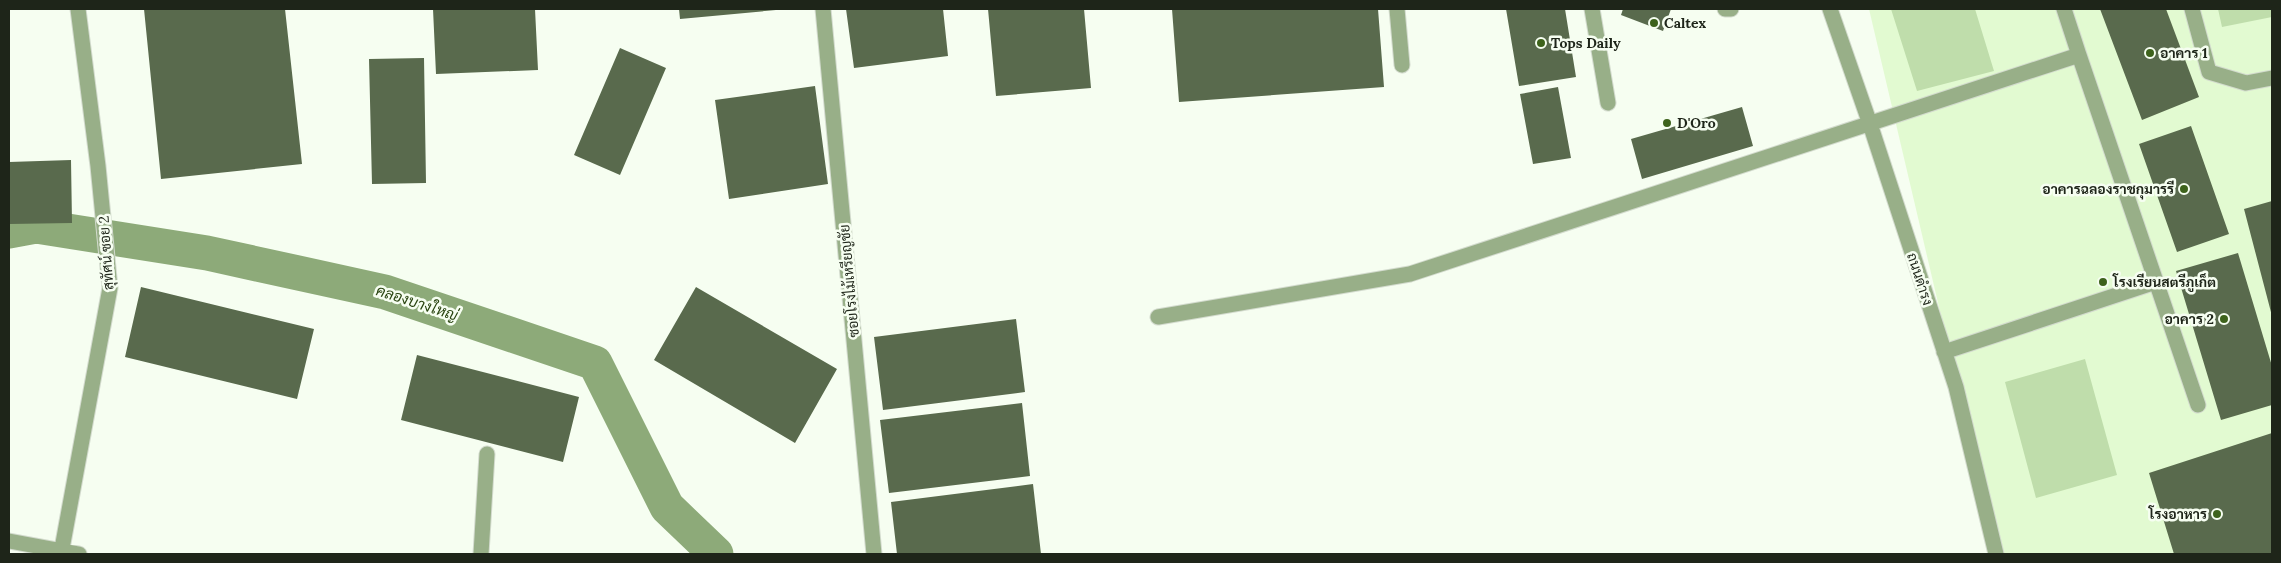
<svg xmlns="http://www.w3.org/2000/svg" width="2281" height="563" font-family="Lora,Sarabun,serif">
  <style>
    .built { fill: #e2fad1 }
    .green { fill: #bfddab }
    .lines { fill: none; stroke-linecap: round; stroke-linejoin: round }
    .canal { stroke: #8daa79; stroke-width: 35 }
    .building { fill: #596a4d }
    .minor-casing { stroke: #d3dbce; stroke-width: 17 }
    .minor { stroke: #98af88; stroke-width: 15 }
    .poi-dot { fill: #3d621b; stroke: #f6fef1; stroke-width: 2 }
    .labels { text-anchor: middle; stroke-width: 5; stroke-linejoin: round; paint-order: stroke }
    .poi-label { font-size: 14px; font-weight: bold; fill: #1e2519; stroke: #f6fef1; text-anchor: start }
    .street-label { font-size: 14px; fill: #1e2519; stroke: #f6fef1 }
    .water-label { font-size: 15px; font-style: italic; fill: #294410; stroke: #f6fef1 }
  </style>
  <rect width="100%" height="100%" fill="#f6fef1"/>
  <path class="built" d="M 1869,9 L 2272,9 L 2272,554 L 1997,554 Z"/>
  <path class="green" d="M 1891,9 L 1975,9 L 1994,71 L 1917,91 Z
    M 2218,9 L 2272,9 L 2272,17 L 2222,27 Z
    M 2085,359 L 2117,475 L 2036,498 L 2005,382 Z"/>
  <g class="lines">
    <path class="canal" d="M 9,231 L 36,226 L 207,253 L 385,292 L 595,363 L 667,507 L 716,554"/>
  </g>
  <path class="building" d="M 144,9 L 285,9 L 302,164 L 161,179 Z
    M 433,9 L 535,9 L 538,70 L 436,74 Z
    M 679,9 L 776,9 L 776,10 L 680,19 Z
    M 846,9 L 943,9 L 948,56 L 854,68 Z
    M 988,9 L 1084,9 L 1091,88 L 996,96 Z
    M 1172,9 L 1378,9 L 1384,87 L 1179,102 Z
    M 1506,9 L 1565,9 L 1576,77 L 1519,86 Z
    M 1623,9 L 1671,9 L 1663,31 L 1621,15 Z
    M 2100,9 L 2166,9 L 2199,97 L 2142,120 Z
    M 620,48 L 666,68 L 620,175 L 574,155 Z
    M 424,58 L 426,183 L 372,184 L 369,59 Z
    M 815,86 L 828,184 L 729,199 L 715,100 Z
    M 1558,87 L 1571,158 L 1533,164 L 1520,94 Z
    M 1742,107 L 1753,146 L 1642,179 L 1631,139 Z
    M 2191,126 L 2229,234 L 2177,252 L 2139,144 Z
    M 71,160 L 72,223 L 9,224 L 9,162 Z
    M 2272,201 L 2272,316 L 2244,209 Z
    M 2238,253 L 2272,366 L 2272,405 L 2221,420 L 2176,271 Z
    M 141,287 L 314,329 L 297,399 L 125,357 Z
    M 696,287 L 837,369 L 795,443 L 654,360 Z
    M 1016,319 L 1025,392 L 883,410 L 874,337 Z
    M 417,355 L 579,397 L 563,462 L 401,420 Z
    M 1022,403 L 1030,476 L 889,493 L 880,420 Z
    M 2272,433 L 2272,554 L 2174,554 L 2149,473 Z
    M 1033,484 L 1041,554 L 897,554 L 891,502 Z"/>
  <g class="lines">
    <defs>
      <path id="minor" d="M 823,9 L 874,554
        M 1397,9 L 1402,65
        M 1592,9 L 1608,103
        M 1725,9 L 1731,9
        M 1830,9 L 1870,124 L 1956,387 L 1996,554
        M 2064,9 L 2079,55
        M 2192,9 L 2209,72 L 2246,83 L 2272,78
        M 1158,317 L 1410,274 L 2079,55 L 2198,405
        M 1944,352 L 2156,282
        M 9,541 L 79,554
        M 61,554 L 110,288 L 98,166 L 78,9
        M 481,554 L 487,454"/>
    </defs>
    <use href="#minor" class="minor-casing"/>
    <use href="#minor" class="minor"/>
  </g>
  <g class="poi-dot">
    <circle cx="1654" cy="23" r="5"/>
    <circle cx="1541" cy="43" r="5"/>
    <circle cx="2150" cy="53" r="5"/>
    <circle cx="1667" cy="123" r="5"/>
    <circle cx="2184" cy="189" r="5"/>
    <circle cx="2103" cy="282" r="5"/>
    <circle cx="2224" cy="319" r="5"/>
    <circle cx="2217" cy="514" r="5"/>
  </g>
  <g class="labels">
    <g class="poi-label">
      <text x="1664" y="28">Caltex</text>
      <text x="1551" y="48">Tops Daily</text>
      <text x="2160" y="58">อาคาร 1</text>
      <text x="1677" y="128">D'Oro</text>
      <text x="2174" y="194" text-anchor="end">อาคารฉลองราชกุมารรี</text>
      <text x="2113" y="287">โรงเรียนสตรีภูเก็ต</text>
      <text x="2214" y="324" text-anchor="end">อาคาร 2</text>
      <text x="2207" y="519" text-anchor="end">โรงอาหาร</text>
    </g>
    <g class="street-label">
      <text transform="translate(106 253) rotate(-94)" y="5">สุทัศน์ ซอย 2</text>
      <text transform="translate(1920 279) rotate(72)" y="5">ถนนดำรง</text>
      <text transform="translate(849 281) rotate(-95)" y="5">ซอยโรงไม้เหรียญชัย</text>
    </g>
    <g class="water-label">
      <text transform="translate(417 303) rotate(18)" y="5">คลองบางใหญ่</text>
    </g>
  </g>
  <rect width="2281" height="563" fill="none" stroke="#1e2519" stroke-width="20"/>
</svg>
